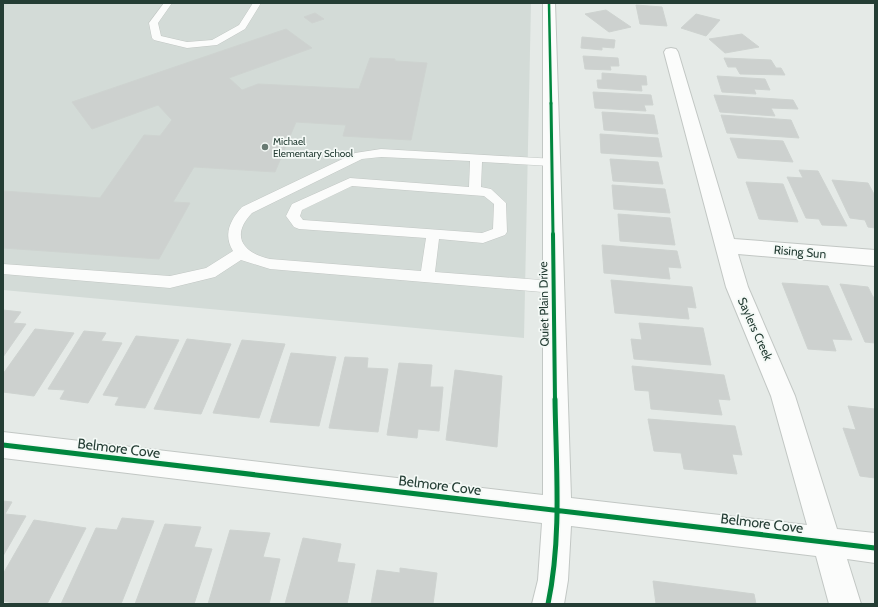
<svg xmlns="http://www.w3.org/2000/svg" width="878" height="607" font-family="Cabin,sans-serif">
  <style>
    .built { fill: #d3dbd7 }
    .building { fill: #cdd1cf; stroke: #ced3d0 }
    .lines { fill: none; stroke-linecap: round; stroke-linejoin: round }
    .service-casing { stroke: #c2c7c4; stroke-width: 1 }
    .minor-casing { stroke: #c2c7c4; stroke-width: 2 }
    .service { fill: #fbfcfb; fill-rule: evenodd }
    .minor { fill: #fbfcfb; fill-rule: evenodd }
    .cycleway-far3-casing { stroke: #f4f9f6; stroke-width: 4 }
    .cycleway-far2-casing { stroke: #f4f9f6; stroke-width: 5 }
    .cycleway-far1-casing { stroke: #f4f9f6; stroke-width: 6 }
    .cycleway-casing { stroke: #f4f9f6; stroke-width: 8 }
    .cycleway-far3 { stroke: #00873e; stroke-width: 2.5 }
    .cycleway-far2 { stroke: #00873e; stroke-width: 3 }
    .cycleway-far1 { stroke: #00873e; stroke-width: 4 }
    .cycleway { stroke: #00873e; stroke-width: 5 }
    .poi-dot { fill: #687a73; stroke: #f4f9f6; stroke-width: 1.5 }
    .labels { text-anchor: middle; stroke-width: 3.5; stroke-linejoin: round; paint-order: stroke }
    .far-poi-label { font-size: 10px; fill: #243d34; stroke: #f4f9f6; text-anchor: start }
    .street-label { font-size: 12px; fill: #243d34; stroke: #f4f9f6 }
    .near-street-label { font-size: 14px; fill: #243d34; stroke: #f4f9f6 }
  </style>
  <rect width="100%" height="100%" fill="#e5eae7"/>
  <path class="built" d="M 3,3 L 531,3 L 524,338 L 3,290 Z"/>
  <path class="building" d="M 636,5 L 662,7 L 667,26 L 640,24 Z
    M 606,10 L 631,27 L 609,32 L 585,14 Z
    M 315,13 L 324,19 L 312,23 L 304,17 Z
    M 696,14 L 720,20 L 706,36 L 681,28 Z
    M 286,29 L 312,48 L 229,78 L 242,90 L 258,84 L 359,89 L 370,58 L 395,59 L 395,61 L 427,63 L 411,140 L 343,136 L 346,125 L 296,122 L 275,172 L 194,167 L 173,202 L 190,203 L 159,259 L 3,248 L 3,191 L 100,198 L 144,135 L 160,136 L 172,120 L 158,105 L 92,129 L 72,102 Z
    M 742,34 L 759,47 L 725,53 L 709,39 Z
    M 582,37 L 615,40 L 614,48 L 602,47 L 602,50 L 581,48 Z
    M 583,56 L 618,58 L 619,66 L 610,66 L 611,70 L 585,69 Z
    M 724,58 L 771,60 L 776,68 L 781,68 L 785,75 L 740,74 L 736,67 L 728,67 Z
    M 602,73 L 646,76 L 647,85 L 641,85 L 642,91 L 598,88 L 597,80 L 602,80 Z
    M 717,76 L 765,79 L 770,90 L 754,89 L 756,94 L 722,92 Z
    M 593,92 L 651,95 L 653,105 L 644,105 L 646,111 L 595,108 Z
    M 714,95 L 793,100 L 798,109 L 771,108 L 775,116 L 720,112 Z
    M 602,112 L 654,115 L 658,134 L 604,130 Z
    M 721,115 L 791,120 L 799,138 L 727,133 Z
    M 600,134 L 658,138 L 662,157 L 601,153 Z
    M 730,138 L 783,141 L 793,162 L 738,158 Z
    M 610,159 L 658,162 L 663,184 L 613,181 Z
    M 799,170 L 818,171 L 847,226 L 822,225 L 819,219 L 806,218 L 787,177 L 803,178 Z
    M 832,180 L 868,183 L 875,196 L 875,228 L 868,227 L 865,220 L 850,218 Z
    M 746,182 L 783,184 L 798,222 L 759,219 Z
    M 612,185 L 665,189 L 670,213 L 614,209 Z
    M 618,214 L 670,218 L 675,245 L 620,241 Z
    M 602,245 L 677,251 L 681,268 L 668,267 L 670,279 L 604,273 Z
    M 611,280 L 692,287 L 696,308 L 687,307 L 689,319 L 615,313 Z
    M 782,283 L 828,286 L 852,340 L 832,339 L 836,351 L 808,349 Z
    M 840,284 L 868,287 L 873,297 L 875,297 L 875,343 L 865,342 Z
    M 3,310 L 21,312 L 13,323 L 26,324 L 3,357 Z
    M 639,323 L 703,328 L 711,365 L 634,359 L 631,339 L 642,340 Z
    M 35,329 L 74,333 L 34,396 L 3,392 L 3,374 Z
    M 84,331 L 106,333 L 101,341 L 122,343 L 88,403 L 60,399 L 65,390 L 48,389 Z
    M 136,336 L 179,340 L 145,408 L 115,405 L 119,397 L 103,395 Z
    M 187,339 L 231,344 L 201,414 L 154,409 Z
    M 242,340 L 285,344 L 259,418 L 213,413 Z
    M 291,353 L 336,357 L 319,426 L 270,422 Z
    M 345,357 L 368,358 L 367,368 L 388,369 L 378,432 L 329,428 Z
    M 399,363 L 432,365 L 430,387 L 443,387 L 439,431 L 418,429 L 417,438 L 387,435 Z
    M 632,366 L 724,375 L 730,400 L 718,399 L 722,415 L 651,409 L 649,391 L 635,390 Z
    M 455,370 L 502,376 L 497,447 L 446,440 Z
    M 848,406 L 875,409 L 875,478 L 860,476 L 843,428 L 856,430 Z
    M 648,419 L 735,426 L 742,455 L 732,454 L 737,474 L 684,469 L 681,453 L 654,451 Z
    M 3,501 L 12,502 L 5,514 L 26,516 L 3,556 Z
    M 122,518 L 154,521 L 121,604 L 61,604 L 96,528 L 117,530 Z
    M 34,520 L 86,528 L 47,604 L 20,604 L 3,601 L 3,574 Z
    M 165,524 L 201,527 L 194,547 L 212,549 L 194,604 L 135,604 Z
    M 230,530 L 270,533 L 263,557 L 280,559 L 269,604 L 208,604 Z
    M 303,538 L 341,544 L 337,562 L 355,564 L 347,604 L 285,604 Z
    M 400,568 L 437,573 L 433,604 L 371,604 L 377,570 L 400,573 Z
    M 653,581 L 754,594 L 756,604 L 656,604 Z"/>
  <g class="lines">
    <defs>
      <path id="service" d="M 164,3 L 172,3 L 158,23 L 161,36 L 187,42 L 212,40 L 239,25 L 253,3 L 261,3 L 245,29 L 217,45 L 187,48 L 154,40 L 152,38 L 149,23 Z
        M 381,149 L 555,159 L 557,162 L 555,165 L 551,166 L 482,162 L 481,187 L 491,189 L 506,203 L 507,232 L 505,235 L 483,243 L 439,239 L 435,272 L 554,281 L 559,283 L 561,287 L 559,291 L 554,293 L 270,269 L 241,260 L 215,277 L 170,288 L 3,274 L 3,264 L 170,276 L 206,268 L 233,251 C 223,235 230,220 242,207 L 355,153 ZM 381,157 L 470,161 L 469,187 L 350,178 L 292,204 L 286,216 L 294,227 L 299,229 L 426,238 L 421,271 L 270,259 C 243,253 230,236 252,213 L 362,159 ZM 352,186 L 484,196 L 494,204 L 493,229 L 482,233 L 303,220 L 300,216 L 302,210 Z"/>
      <path id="minor" d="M 543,3 L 555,3 L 571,498 L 807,525 L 771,396 L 726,287 L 664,52 L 666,49 L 671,48 L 676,49 L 678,52 L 734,239 L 875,250 L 875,266 L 738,254 L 748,287 L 795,396 L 837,529 L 875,533 L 875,563 L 847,559 L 861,604 L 829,604 L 816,556 L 571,526 L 568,580 L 564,604 L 532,604 L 538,580 L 542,523 L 3,458 L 3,432 L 543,495 Z"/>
    </defs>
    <use href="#service" class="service-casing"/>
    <use href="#minor" class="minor-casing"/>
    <use href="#service" class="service"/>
    <use href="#minor" class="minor"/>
    <defs>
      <path id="cycleway-far3" d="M 549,3 L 551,104"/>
      <path id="cycleway-far2" d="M 551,103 L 553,235"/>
      <path id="cycleway-far1" d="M 553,234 L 555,400"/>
      <path id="cycleway" d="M 3,445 L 875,548
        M 548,604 C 562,537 556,467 555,399"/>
    </defs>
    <use href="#cycleway-far3" class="cycleway-far3-casing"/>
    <use href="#cycleway-far2" class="cycleway-far2-casing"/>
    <use href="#cycleway-far1" class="cycleway-far1-casing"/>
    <use href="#cycleway" class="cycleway-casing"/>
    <use href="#cycleway-far3" class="cycleway-far3"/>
    <use href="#cycleway-far2" class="cycleway-far2"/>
    <use href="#cycleway-far1" class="cycleway-far1"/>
    <use href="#cycleway" class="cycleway"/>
  </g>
  <circle class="poi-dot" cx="265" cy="147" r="4"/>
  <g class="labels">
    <g class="far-poi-label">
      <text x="273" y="145">Michael<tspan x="273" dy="12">Elementary School</tspan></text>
    </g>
    <g class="street-label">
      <text transform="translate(800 252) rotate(5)" y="4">Rising Sun</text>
      <text transform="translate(544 304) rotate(-91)" y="4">Quiet Plain Drive</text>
      <text transform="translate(755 329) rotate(66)" y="4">Saylers Creek</text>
    </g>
    <g class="near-street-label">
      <text transform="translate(119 448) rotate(7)" y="5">Belmore Cove</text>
      <text transform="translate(440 485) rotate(7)" y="5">Belmore Cove</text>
      <text transform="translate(762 523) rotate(7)" y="5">Belmore Cove</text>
    </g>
  </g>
  <rect width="878" height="607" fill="none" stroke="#243d34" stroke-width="8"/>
</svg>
